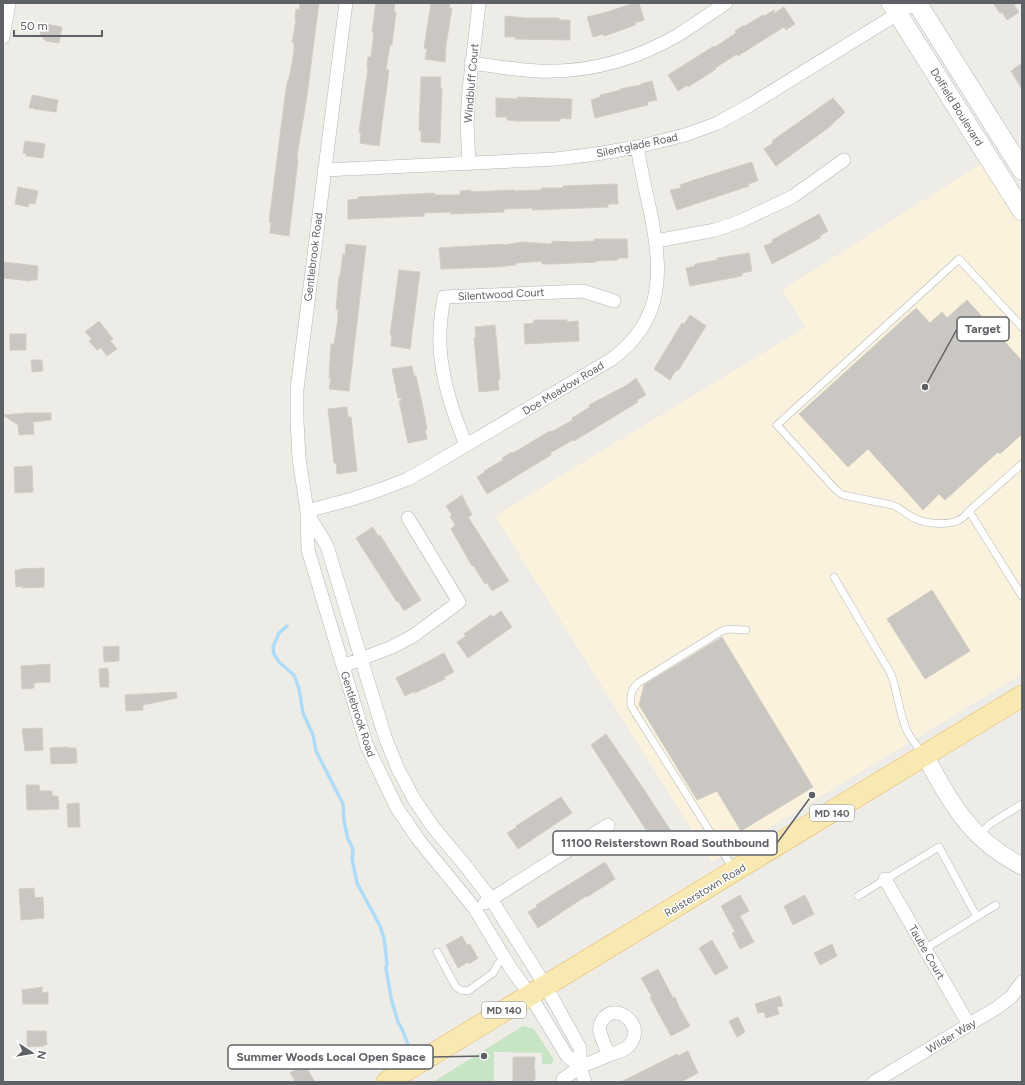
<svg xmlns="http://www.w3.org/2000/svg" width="1025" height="1085" font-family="Figtree,sans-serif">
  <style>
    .commercial { fill: #fbf2de }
    .green { fill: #c7e4c5 }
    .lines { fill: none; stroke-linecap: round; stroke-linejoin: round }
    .stream { stroke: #addcf8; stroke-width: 3.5 }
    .building { fill: #cac7c2; stroke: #d3cdc5 }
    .service-casing { stroke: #b3b6b9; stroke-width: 8 }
    .minor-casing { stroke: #b3b6b9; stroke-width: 14 }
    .tertiary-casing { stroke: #b3b6b9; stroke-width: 18 }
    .secondary-casing { stroke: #b2b5b9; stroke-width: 20 }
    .primary-casing { stroke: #e6ba68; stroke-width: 22 }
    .service { stroke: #fff; stroke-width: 7 }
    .minor { stroke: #fff; stroke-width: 13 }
    .tertiary { stroke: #fff; stroke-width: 17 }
    .secondary { stroke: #fff; stroke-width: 19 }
    .primary { stroke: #f8e8b1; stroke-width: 21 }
    .labels { text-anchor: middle; stroke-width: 3; stroke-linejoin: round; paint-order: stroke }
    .shield { fill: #fff; stroke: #8e9093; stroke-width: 1 }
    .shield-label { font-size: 10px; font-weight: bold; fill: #5e6165 }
    .street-label { font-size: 11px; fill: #5e6165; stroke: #fff }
    .leader { fill: none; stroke: #5e6165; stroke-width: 1.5 }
    .callout-dot { fill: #5e6165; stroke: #fff; stroke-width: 1.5 }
    .callout { fill: #fff; stroke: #5e6165; stroke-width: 1.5 }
    .callout-label { font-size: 12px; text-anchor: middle; font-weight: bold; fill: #5e6165 }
  </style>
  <rect width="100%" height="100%" fill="#eeece6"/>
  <path class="commercial" d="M 984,162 L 1022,220 L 1022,674 L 712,862 L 495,516 L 806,327 L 782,290 Z"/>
  <path class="green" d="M 523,1026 L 534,1029 L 554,1060 L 551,1064 L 542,1064 L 542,1053 L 494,1052 L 494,1082 L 433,1082 Z"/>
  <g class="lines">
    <path class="stream" d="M 287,626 L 279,633 L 273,647 L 274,654 L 279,662 L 294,675 L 299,689 L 303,713 L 313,735 L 316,751 L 343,804 L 344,821 L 348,839 L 353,849 L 352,859 L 357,883 L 380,926 L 384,938 L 387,963 L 386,968 L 391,998 L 398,1022 L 402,1029 L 410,1050"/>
  </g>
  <path class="building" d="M 300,3 L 319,3 L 306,103 L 298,149 L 297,160 L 298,160 L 289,236 L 270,233 L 271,223 L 269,222 L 286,89 L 288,79 L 289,79 L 294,52 L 294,42 L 292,42 L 296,21 L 295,20 L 296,9 L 299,10 Z
    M 376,3 L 395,3 L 394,12 L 396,12 L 392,45 L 390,44 L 386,70 L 389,70 L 379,146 L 360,143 L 361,133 L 359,132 L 368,68 L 367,68 L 368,57 L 371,57 L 374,32 L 372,32 Z
    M 431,3 L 450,3 L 449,8 L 452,8 L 445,51 L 446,51 L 445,62 L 425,59 L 427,49 L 424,48 Z
    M 634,3 L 639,3 L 644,20 L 635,23 L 635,25 L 616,32 L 604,36 L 603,34 L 593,37 L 587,17 L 607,12 Z
    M 993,3 L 1017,3 L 1014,5 L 1019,12 L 1007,20 L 1002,12 L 1000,13 Z
    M 784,7 L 795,24 L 786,30 L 784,27 L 738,56 L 737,54 L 715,68 L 716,69 L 707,75 L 688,87 L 687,85 L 678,91 L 668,75 L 714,46 L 715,47 L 736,33 L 735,31 L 744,25 L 745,26 L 763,15 L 764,16 L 774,10 L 775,13 Z
    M 505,16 L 527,18 L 559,18 L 559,20 L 570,20 L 570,40 L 515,39 L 516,37 L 505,37 Z
    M 45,24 L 62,27 L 59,43 L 46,41 L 46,40 L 43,39 L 43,36 L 40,35 L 42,25 Z
    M 1022,63 L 1022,89 L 1011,71 Z
    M 421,77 L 441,77 L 440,88 L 442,88 L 440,143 L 421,142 L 421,131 L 419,131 Z
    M 652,81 L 657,100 L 647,102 L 648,105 L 595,118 L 591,100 L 600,97 L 600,95 L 621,90 L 620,89 L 641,85 L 641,84 Z
    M 32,95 L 58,100 L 56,112 L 34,109 L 34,108 L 29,108 Z
    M 517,97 L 572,99 L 571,119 L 561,118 L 560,121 L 517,121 L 507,120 L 507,117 L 496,117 L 496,98 L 517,99 Z
    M 833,98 L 845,112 L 828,128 L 776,166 L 764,149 L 773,143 L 772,141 Z
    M 25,141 L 45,144 L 43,158 L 26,156 L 26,154 L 23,153 Z
    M 752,162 L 758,181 L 748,184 L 749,186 L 677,210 L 670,190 L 681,188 L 680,185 L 694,180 Z
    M 617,184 L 618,204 L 608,204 L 608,207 L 532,210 L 532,208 L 504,209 L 504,212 L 451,214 L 451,212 L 424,213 L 424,216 L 348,219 L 348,200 L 358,199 L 358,197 L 434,193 L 434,195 L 460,195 L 460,191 L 471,190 L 471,192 L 514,190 L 514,191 L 541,190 L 541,188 L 563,188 L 563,186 Z
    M 18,187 L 38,191 L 35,204 L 29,203 L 28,207 L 15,204 Z
    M 819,214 L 828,231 L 820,236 L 820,238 L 772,264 L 764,246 L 773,242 L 772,240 Z
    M 594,239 L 627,239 L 628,258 L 618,258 L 618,260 L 596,261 L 596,262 L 553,264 L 542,264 L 542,261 L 516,263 L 516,265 L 495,267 L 441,269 L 439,248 L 471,246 L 504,244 L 504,245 L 522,242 L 552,244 L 552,241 L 573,242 L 595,241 Z
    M 346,244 L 366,246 L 349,391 L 329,389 L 331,378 L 329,378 L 331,344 L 334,344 L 338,319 L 338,309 L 336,309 L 339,276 L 340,276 L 343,254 L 345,255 Z
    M 749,253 L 752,271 L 742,273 L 742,276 L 690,286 L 686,268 L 695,266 L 695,264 L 717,260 L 717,258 Z
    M 3,262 L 38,266 L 37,280 L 31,280 L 30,281 L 3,278 Z
    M 399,270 L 420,272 L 410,349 L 391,346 L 392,335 L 390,335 Z
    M 967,300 L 1022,361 L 1022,434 L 1000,454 L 998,452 L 945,500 L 939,494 L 923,510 L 868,449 L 848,467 L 799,414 L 916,308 L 930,323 L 942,312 L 947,318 Z
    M 690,315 L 706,326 L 678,371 L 676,370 L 670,380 L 654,369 L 682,323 L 684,324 Z
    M 534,320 L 567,320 L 567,322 L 578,321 L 579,341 L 525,344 L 524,324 L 534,323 Z
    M 99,321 L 113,339 L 110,340 L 117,349 L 107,356 L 101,348 L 97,350 L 89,341 L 92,339 L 85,332 Z
    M 495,325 L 500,379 L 498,380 L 499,390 L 479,392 L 474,338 L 476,337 L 475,327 Z
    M 10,334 L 26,334 L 26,350 L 10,350 Z
    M 31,360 L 42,360 L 43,371 L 32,372 Z
    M 412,366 L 414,376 L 416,376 L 423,408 L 427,429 L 425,430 L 427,439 L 408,443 L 399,401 L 401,401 L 401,398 L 398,398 L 392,369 Z
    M 636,378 L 646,395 L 637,400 L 638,402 L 574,441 L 573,440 L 550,453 L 551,455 L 487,494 L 477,477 L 485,472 L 484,471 L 503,460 L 502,458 L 512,452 L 513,453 L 550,431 L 551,432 L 573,420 L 572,418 L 590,407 L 589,405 L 627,385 Z
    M 347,407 L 348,417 L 351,417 L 357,471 L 337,474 L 336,463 L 334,463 L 328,409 Z
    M 27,413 L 51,413 L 51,420 L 33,422 L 34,434 L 19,435 L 18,425 L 3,415 Z
    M 32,466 L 33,492 L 15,493 L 14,467 Z
    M 462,495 L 472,515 L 468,517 L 509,581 L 492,591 L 487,583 L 485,584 L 473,565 L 472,566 L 451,529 L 455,525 L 450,516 L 452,515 L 446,506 Z
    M 373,527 L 378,536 L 380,535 L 421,600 L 404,611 L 398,601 L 397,602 L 356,538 Z
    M 44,568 L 44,587 L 22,588 L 22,586 L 16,587 L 15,570 L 20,570 L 20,569 Z
    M 932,590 L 970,651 L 925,679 L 887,619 Z
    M 501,611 L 512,627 L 468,658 L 457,642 L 466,636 L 464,634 L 491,615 L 493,617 Z
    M 722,637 L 813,787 L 741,831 L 717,791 L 697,800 L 639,705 L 644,685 Z
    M 119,646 L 119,661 L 104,662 L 103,647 Z
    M 444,653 L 454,672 L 444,677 L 445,679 L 415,693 L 415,691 L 405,696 L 396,678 Z
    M 50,664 L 50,682 L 34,683 L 34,688 L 22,689 L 21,666 Z
    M 108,668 L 109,687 L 100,687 L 99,669 Z
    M 176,692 L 177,698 L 143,705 L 143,710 L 126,711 L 125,695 Z
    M 42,728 L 43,750 L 25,751 L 22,729 Z
    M 606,734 L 643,788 L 680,845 L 663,856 L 591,745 Z
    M 67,747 L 67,748 L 76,748 L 77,763 L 51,764 L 50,748 Z
    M 26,785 L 39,785 L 40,791 L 52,791 L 52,796 L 58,796 L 59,809 L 27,810 Z
    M 561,797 L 572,813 L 518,849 L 507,833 L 517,827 L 516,826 Z
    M 79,803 L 80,827 L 68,827 L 67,804 Z
    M 605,862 L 615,879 L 587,897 L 586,896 L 538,928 L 528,912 L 537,907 L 536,905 Z
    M 34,888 L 35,898 L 43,897 L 44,918 L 21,920 L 19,889 Z
    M 740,895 L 749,911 L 740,916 L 754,942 L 740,949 L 732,933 L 735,932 L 721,906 Z
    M 805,895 L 814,914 L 793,925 L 784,906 Z
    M 462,936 L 467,945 L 470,944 L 478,958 L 469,964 L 468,962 L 458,968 L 446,945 Z
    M 712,940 L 728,968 L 715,975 L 699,948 Z
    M 832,944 L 837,956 L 820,965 L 814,953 Z
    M 658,969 L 673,998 L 675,997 L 679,1007 L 690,1026 L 671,1036 L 654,1005 L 650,997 L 652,997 L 641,978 Z
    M 42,987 L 42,993 L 48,992 L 48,1004 L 23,1004 L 22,990 Z
    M 780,996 L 783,1006 L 777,1007 L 779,1014 L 766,1018 L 764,1012 L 758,1013 L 755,1004 Z
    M 738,1017 L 745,1032 L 737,1037 L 729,1021 Z
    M 27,1031 L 46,1031 L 47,1045 L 44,1045 L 44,1046 L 27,1047 Z
    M 688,1051 L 698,1073 L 681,1082 L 621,1082 L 677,1054 L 678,1056 Z
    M 513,1057 L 535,1057 L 534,1069 L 535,1069 L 535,1080 L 534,1080 L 534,1082 L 513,1082 Z
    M 304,1064 L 315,1082 L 296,1082 L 290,1073 Z"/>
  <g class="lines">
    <defs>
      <path id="service" d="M 1022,464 L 969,511 L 1022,596
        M 969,511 C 966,515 962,519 957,521 C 946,525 927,524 916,519 C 907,515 901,508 892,505 L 843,495 L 836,490 L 777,425 L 959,259 L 1022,327
        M 834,577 L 891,674 C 898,693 899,713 907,731 C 911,739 918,747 923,754
        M 979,835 L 990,824 L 1022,804
        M 734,870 L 631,706 C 630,695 631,690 638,683 L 720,632 L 727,629 L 746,630
        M 858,896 L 939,847 L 977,917
        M 926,948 L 996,905
        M 437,952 L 456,987 L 461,990 L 468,991 L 493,973 L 498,964 L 504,957"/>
      <path id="minor" d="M 346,3 L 297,389 L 297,421 L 299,458 L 307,511 L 308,550 L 367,746 L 397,808 L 418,839 L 475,909 L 510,967 L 530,995 L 567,1056 L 580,1067
        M 3,37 L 9,3
        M 471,63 C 493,66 516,70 538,71 C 588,73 635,60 678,35 C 694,25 710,14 726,3
        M 469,164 L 467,123 L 469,90 L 479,3
        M 324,170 L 556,159 L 596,154 L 637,147 L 685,135 L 718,123 L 750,105 L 915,3
        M 656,241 L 715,230 L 741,221 L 792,197 L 844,160
        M 466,445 C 453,413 442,381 440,347 C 439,330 441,314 444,297 L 583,291 L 614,301
        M 307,511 L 352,499 L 382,489 L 408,479 L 429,467 L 612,359 C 666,319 662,269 650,210 C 645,189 641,168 637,147
        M 308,514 L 327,546 L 385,737 L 398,769 L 414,799 L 433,827 L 464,864 L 491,899 L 545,985 L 580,1048 L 580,1067 L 585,1082
        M 343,666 L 392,647 L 413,636 L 459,602 L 408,518
        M 885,879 L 969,1025
        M 485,903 L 608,825
        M 563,1082 L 563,1079 L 580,1067 L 609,1055 C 606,1048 602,1040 600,1032 C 599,1029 600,1024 602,1021 C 615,998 651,1029 626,1048 C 622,1051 615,1053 609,1055
        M 874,1082 L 998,1007 L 1011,997 L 1022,982"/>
      <path id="tertiary" d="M 925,756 C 952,804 970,840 1022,866"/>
      <path id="secondary" d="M 891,3 L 1022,211
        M 917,3 L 1022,170"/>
      <path id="primary" d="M 387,1082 L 1022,696"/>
    </defs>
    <use href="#service" class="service-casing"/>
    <use href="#minor" class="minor-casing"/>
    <use href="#tertiary" class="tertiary-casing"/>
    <use href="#secondary" class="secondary-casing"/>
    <use href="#primary" class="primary-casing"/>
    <use href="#service" class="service"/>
    <use href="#minor" class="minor"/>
    <use href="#tertiary" class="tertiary"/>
    <use href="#secondary" class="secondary"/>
    <use href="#primary" class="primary"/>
  </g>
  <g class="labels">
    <g class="shield">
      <rect x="810" y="805" width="44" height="16" rx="3"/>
      <rect x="482" y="1002" width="44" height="16" rx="3"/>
    </g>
    <g class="shield-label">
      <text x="832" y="817">MD 140</text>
      <text x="504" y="1014">MD 140</text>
    </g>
    <g class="street-label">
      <text transform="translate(471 83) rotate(-85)" y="4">Windbluff Court</text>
      <text transform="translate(957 107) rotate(58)" y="4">Dolfield Boulevard</text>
      <text transform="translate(637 145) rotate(-12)" y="4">Silentglade Road</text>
      <text transform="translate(313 257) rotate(-83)" y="4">Gentlebrook Road</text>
      <text transform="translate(501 294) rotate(-3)" y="4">Silentwood Court</text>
      <text transform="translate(563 388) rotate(-31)" y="4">Doe Meadow Road</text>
      <text transform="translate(358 714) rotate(72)" y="4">Gentlebrook Road</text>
      <text transform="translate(705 890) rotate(-31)" y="4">Reisterstown Road</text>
      <text transform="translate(927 952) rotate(60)" y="4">Taube Court</text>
      <text transform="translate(951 1036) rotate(-31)" y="4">Wilder Way</text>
    </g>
  </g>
  <path class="leader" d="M925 387L957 329M812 795L777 843M484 1056L433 1057"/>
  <g class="callout-dot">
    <circle cx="925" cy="387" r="4"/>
    <circle cx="812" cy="795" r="4"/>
    <circle cx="484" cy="1056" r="4"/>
  </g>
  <g class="callout">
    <rect x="957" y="317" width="52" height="24" rx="4"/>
    <rect x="553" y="831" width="224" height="24" rx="4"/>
    <rect x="228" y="1045" width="205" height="24" rx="4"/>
  </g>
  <g class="callout-label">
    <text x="983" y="333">Target</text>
    <text x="665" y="847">11100 Reisterstown Road Southbound</text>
    <text x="331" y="1061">Summer Woods Local Open Space</text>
  </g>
  <rect width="1025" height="1085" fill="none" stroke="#5e6165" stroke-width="8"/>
  <g transform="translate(32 1053) rotate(102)" stroke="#ffffff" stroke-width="3" paint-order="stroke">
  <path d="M0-3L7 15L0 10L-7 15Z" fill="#5e6165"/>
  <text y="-6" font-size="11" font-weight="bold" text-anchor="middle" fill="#5e6165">N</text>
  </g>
  <path d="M14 30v6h88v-6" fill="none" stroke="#5e6165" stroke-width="2"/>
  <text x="20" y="30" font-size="12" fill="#5e6165" stroke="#ffffff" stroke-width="3" paint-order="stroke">50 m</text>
</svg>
